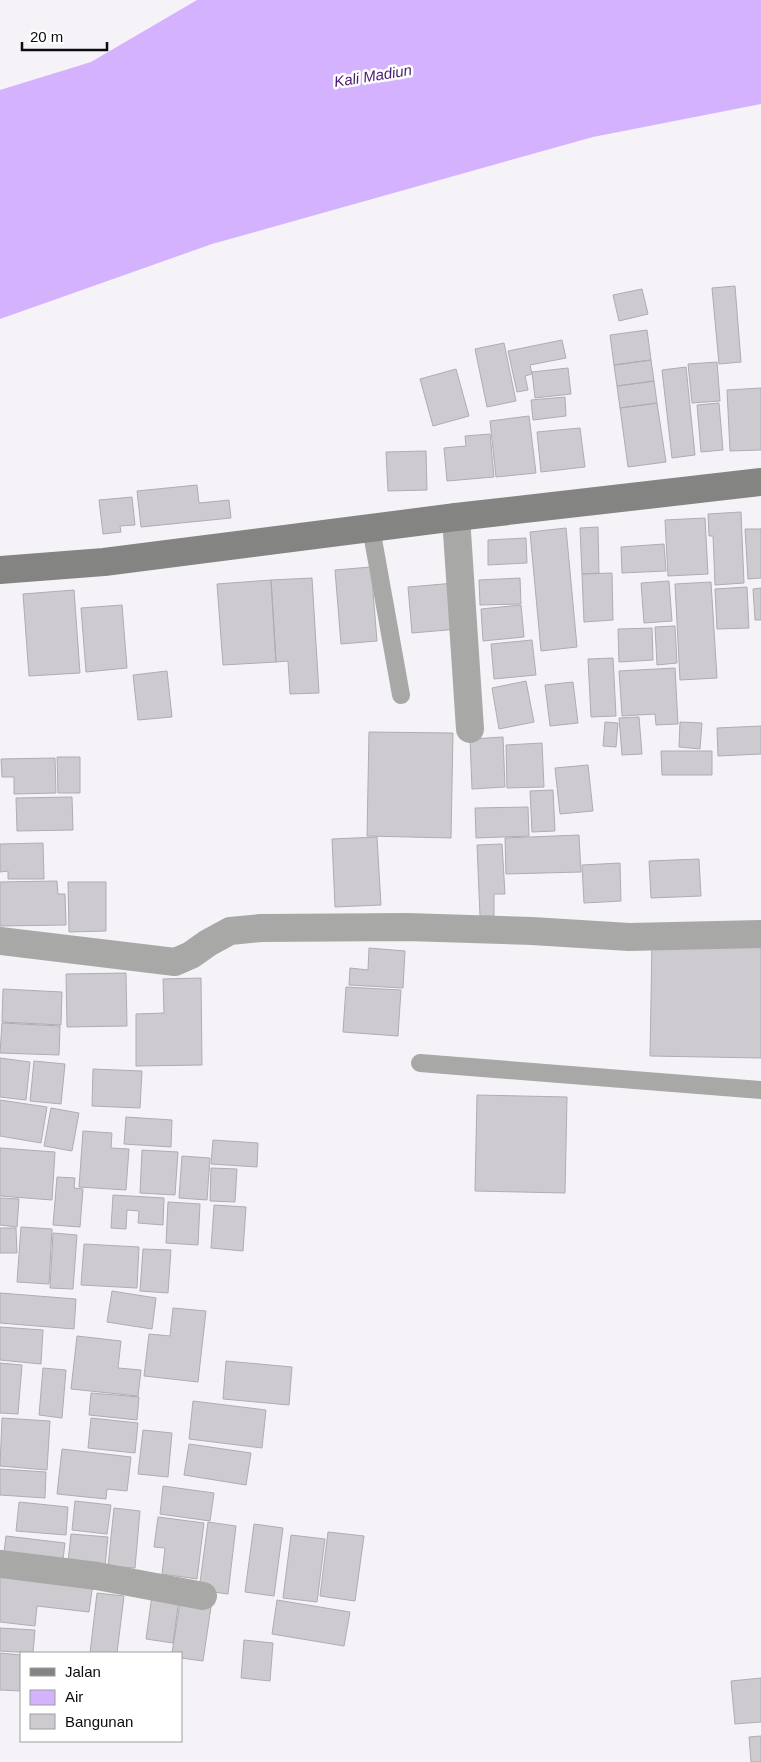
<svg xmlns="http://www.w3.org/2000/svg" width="761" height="1762" font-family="Arial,sans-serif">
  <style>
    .water { fill: #d5b2fd }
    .building { fill: #cdcbd0; stroke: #afadb2 }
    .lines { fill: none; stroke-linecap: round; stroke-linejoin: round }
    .service { stroke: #a8a9a7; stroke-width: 18 }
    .minor { stroke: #a8a9a7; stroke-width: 28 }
    .secondary { stroke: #848582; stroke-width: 28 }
    .labels { text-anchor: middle; stroke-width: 5; stroke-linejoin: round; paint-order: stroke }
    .water-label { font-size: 15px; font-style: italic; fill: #48196e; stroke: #fff }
  </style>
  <rect width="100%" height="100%" fill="#f5f3f8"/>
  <path class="water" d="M 197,0 L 761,0 L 761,104 L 593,137 L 212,244 L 0,319 L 0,90 L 91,62 Z"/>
  <path class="building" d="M 735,286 L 741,362 L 719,364 L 712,288 Z
    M 642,289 L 648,314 L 619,321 L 613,295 Z
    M 647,330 L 651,360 L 614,365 L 610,335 Z
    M 562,340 L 566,358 L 530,365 L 532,374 L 525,376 L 528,390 L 517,392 L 508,351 Z
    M 504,343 L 516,401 L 487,407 L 475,349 Z
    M 651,360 L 654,381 L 617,386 L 614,365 Z
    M 717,362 L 720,401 L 692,403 L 688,364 Z
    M 686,367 L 695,455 L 672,458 L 662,370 Z
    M 568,368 L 571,394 L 535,398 L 532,372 Z
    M 456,369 L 469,416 L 433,426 L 420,379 Z
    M 654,381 L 657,403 L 620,408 L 617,386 Z
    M 761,388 L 761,450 L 730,451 L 727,390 Z
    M 565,397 L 566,416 L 533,420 L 531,400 Z
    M 657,403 L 666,462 L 628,467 L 620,408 Z
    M 719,403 L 723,450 L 701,452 L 697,405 Z
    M 529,416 L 536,473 L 496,477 L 490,421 Z
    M 580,428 L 585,467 L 541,472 L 537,432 Z
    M 490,434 L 494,477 L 447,481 L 444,448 L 466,446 L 465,436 Z
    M 426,451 L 427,490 L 388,491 L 386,452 Z
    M 197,485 L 199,503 L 229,500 L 231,518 L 141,527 L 137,491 Z
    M 132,497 L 135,525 L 120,526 L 121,532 L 103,534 L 99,500 Z
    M 741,512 L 744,583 L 715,585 L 713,536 L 709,536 L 708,514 Z
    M 705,518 L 708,574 L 668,576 L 665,520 Z
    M 598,527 L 599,573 L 582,574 L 580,528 Z
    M 566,528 L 577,647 L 541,651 L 530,532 Z
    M 745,529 L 761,529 L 761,578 L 748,579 Z
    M 526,538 L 527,563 L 488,565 L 488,540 Z
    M 664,544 L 666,571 L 622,573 L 621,547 Z
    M 371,567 L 377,641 L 341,644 L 335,570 Z
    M 612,573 L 613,620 L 584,622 L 582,574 Z
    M 312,578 L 319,693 L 290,694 L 288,661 L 276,662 L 271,580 Z
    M 520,578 L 521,604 L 480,605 L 479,580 Z
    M 271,580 L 276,662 L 223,665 L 217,584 Z
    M 669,581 L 672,621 L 644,623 L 641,583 Z
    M 711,582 L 717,678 L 680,680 L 675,584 Z
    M 455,583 L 459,629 L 412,633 L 408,587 Z
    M 747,587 L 749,628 L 717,629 L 715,589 Z
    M 761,588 L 761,620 L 755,620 L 753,589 Z
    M 74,590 L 80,673 L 29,676 L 23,594 Z
    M 122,605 L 127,668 L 86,672 L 81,608 Z
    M 521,605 L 524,637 L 483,641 L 481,609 Z
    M 675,626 L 677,663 L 657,665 L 655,627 Z
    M 652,628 L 653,660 L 619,662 L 618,629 Z
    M 532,640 L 536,675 L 494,679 L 491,644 Z
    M 613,658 L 616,716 L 591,717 L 588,659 Z
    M 675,668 L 678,724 L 656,725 L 655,714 L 622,716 L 619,671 Z
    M 167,671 L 172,717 L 138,720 L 133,675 Z
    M 526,681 L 534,722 L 499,729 L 492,688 Z
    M 573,682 L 578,723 L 550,726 L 545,685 Z
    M 639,717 L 642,754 L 622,755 L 619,718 Z
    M 605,722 L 618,723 L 616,747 L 603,746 Z
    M 680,722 L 702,723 L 700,749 L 679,747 Z
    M 761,726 L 761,754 L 718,756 L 717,728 Z
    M 369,732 L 453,733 L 451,838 L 367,836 Z
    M 503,737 L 505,787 L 472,789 L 470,739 Z
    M 542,743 L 544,787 L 507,788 L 506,745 Z
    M 661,751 L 712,751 L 712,775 L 662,775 Z
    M 57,757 L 80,757 L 80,793 L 58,793 Z
    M 55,758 L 56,793 L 14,794 L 14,777 L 2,777 L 1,759 Z
    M 588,765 L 593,811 L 560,814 L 555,768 Z
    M 553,790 L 555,831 L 532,832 L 530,791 Z
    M 72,797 L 73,830 L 17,831 L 16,798 Z
    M 528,807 L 529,836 L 476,838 L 475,808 Z
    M 579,835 L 581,872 L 506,874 L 505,838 Z
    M 377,837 L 381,905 L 335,907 L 332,839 Z
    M 43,843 L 44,879 L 8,879 L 8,871 L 0,872 L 0,844 Z
    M 502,844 L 505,894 L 494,894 L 494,916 L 480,916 L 477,845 Z
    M 699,859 L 701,896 L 651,898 L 649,861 Z
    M 620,863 L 621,901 L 584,903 L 582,865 Z
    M 57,881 L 58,894 L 65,894 L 66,925 L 0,926 L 0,882 Z
    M 68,882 L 106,882 L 106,931 L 69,932 Z
    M 652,941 L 761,943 L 761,1058 L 650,1056 Z
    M 369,948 L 405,951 L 403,988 L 349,985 L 350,968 L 368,970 Z
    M 126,973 L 127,1026 L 67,1027 L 66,974 Z
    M 201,978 L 202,1065 L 136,1066 L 136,1014 L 164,1013 L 163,979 Z
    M 346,987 L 401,990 L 398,1036 L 343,1032 Z
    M 3,989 L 62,992 L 61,1025 L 2,1022 Z
    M 2,1023 L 60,1026 L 59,1055 L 0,1053 Z
    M 0,1058 L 30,1062 L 26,1100 L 0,1097 Z
    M 34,1061 L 65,1064 L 61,1104 L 30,1101 Z
    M 93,1069 L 142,1071 L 140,1108 L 92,1106 Z
    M 477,1095 L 567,1097 L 565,1193 L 475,1191 Z
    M 0,1100 L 47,1107 L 41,1143 L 0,1136 Z
    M 51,1108 L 79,1113 L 72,1151 L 44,1146 Z
    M 126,1117 L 172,1120 L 171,1147 L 124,1144 Z
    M 83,1131 L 112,1133 L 111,1148 L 129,1149 L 126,1190 L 79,1187 Z
    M 213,1140 L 258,1143 L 257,1167 L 211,1164 Z
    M 0,1148 L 55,1152 L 52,1200 L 0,1196 Z
    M 142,1150 L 178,1152 L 175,1195 L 140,1193 Z
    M 182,1156 L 210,1158 L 207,1200 L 179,1198 Z
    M 211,1168 L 237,1169 L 235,1202 L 210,1201 Z
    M 57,1177 L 75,1178 L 74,1188 L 83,1189 L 80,1227 L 53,1225 Z
    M 113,1195 L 164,1198 L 163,1225 L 138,1223 L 139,1211 L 127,1210 L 126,1229 L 111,1228 Z
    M 0,1198 L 19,1199 L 17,1227 L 0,1225 Z
    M 168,1202 L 200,1204 L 198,1245 L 166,1243 Z
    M 214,1205 L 246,1207 L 243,1251 L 211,1248 Z
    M 21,1227 L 52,1229 L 49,1284 L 17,1282 Z
    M 0,1228 L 16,1228 L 17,1253 L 0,1253 Z
    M 53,1233 L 77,1235 L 73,1289 L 50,1288 Z
    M 84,1244 L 139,1247 L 137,1288 L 81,1285 Z
    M 143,1249 L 171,1250 L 168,1293 L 140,1291 Z
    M 112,1291 L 156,1298 L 152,1329 L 107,1322 Z
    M 0,1293 L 76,1299 L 74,1329 L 0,1323 Z
    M 173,1308 L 206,1311 L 198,1382 L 144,1376 L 149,1334 L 170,1336 Z
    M 0,1327 L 43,1330 L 41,1364 L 0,1360 Z
    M 77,1336 L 121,1341 L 118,1368 L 141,1370 L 138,1396 L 71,1389 Z
    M 226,1361 L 292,1367 L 289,1405 L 223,1399 Z
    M 0,1363 L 22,1365 L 18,1414 L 0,1413 Z
    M 43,1368 L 66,1370 L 62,1418 L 39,1415 Z
    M 91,1393 L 139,1397 L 137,1420 L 89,1415 Z
    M 193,1401 L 266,1410 L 262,1448 L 189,1439 Z
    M 2,1418 L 50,1421 L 47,1470 L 0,1466 Z
    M 91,1418 L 138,1423 L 135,1453 L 88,1448 Z
    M 143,1430 L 172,1433 L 168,1477 L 138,1474 Z
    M 189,1444 L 251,1453 L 246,1485 L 184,1475 Z
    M 62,1449 L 131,1457 L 127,1491 L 107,1489 L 106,1499 L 57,1494 Z
    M 0,1469 L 46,1472 L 45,1498 L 0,1495 Z
    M 163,1486 L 214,1493 L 210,1521 L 160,1514 Z
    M 75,1501 L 111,1505 L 107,1534 L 72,1530 Z
    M 19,1502 L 68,1507 L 66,1535 L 16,1531 Z
    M 114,1508 L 140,1511 L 135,1568 L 108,1566 Z
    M 158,1517 L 204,1523 L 197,1579 L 162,1574 L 165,1548 L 154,1547 Z
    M 208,1522 L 236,1526 L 228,1594 L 199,1590 Z
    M 254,1524 L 283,1528 L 274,1596 L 245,1592 Z
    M 328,1532 L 364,1536 L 355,1601 L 320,1596 Z
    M 71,1534 L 108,1537 L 104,1575 L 67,1572 Z
    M 291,1535 L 325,1539 L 317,1602 L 283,1598 Z
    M 6,1536 L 65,1543 L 62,1568 L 3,1561 Z
    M 0,1566 L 94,1576 L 89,1612 L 37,1606 L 35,1626 L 0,1622 Z
    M 97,1593 L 124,1596 L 117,1653 L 90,1653 Z
    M 152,1595 L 179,1599 L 173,1643 L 146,1639 Z
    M 277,1600 L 350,1612 L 344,1646 L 272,1634 Z
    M 180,1602 L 211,1607 L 203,1661 L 181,1658 L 181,1653 L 172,1653 Z
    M 0,1628 L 35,1630 L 33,1653 L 0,1651 Z
    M 244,1640 L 273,1643 L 270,1681 L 241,1678 Z
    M 0,1653 L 21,1655 L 21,1691 L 0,1690 Z
    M 761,1678 L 761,1722 L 735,1724 L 731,1681 Z
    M 761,1736 L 761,1762 L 751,1762 L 749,1737 Z"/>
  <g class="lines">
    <path class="service" d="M 371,528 L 401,695
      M 420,1063 L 761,1090"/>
    <path class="minor" d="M 456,517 L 470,729
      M 0,941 L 175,962 L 191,955 L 208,943 L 230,931 L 261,928 L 407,927 L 532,931 L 629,937 L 761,934
      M 0,1564 L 97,1576 L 203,1596"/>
    <path class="secondary" d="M 0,570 L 104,562 L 456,517 L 761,482"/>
  </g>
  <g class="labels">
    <g class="water-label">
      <text transform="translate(373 76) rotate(-9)" y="5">Kali Madiun</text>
    </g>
  </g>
  <rect x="20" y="1652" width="162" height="90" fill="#ffffff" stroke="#9e9e9f"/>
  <rect x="30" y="1668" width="25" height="8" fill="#848582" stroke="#9e9e9f"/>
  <text x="65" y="1677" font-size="15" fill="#0d0c0e">Jalan</text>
  <rect x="30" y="1690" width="25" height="15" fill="#d5b2fd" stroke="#9e9e9f"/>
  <text x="65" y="1702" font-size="15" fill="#0d0c0e">Air</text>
  <rect x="30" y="1714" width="25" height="15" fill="#cdcbd0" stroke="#9e9e9f"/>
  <text x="65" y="1727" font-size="15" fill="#0d0c0e">Bangunan</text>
  <path d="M22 42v8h85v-8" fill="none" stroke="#0d0c0e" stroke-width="2.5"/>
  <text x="30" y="42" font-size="15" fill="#0d0c0e" stroke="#ffffff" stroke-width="4" paint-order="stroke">20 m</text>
</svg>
